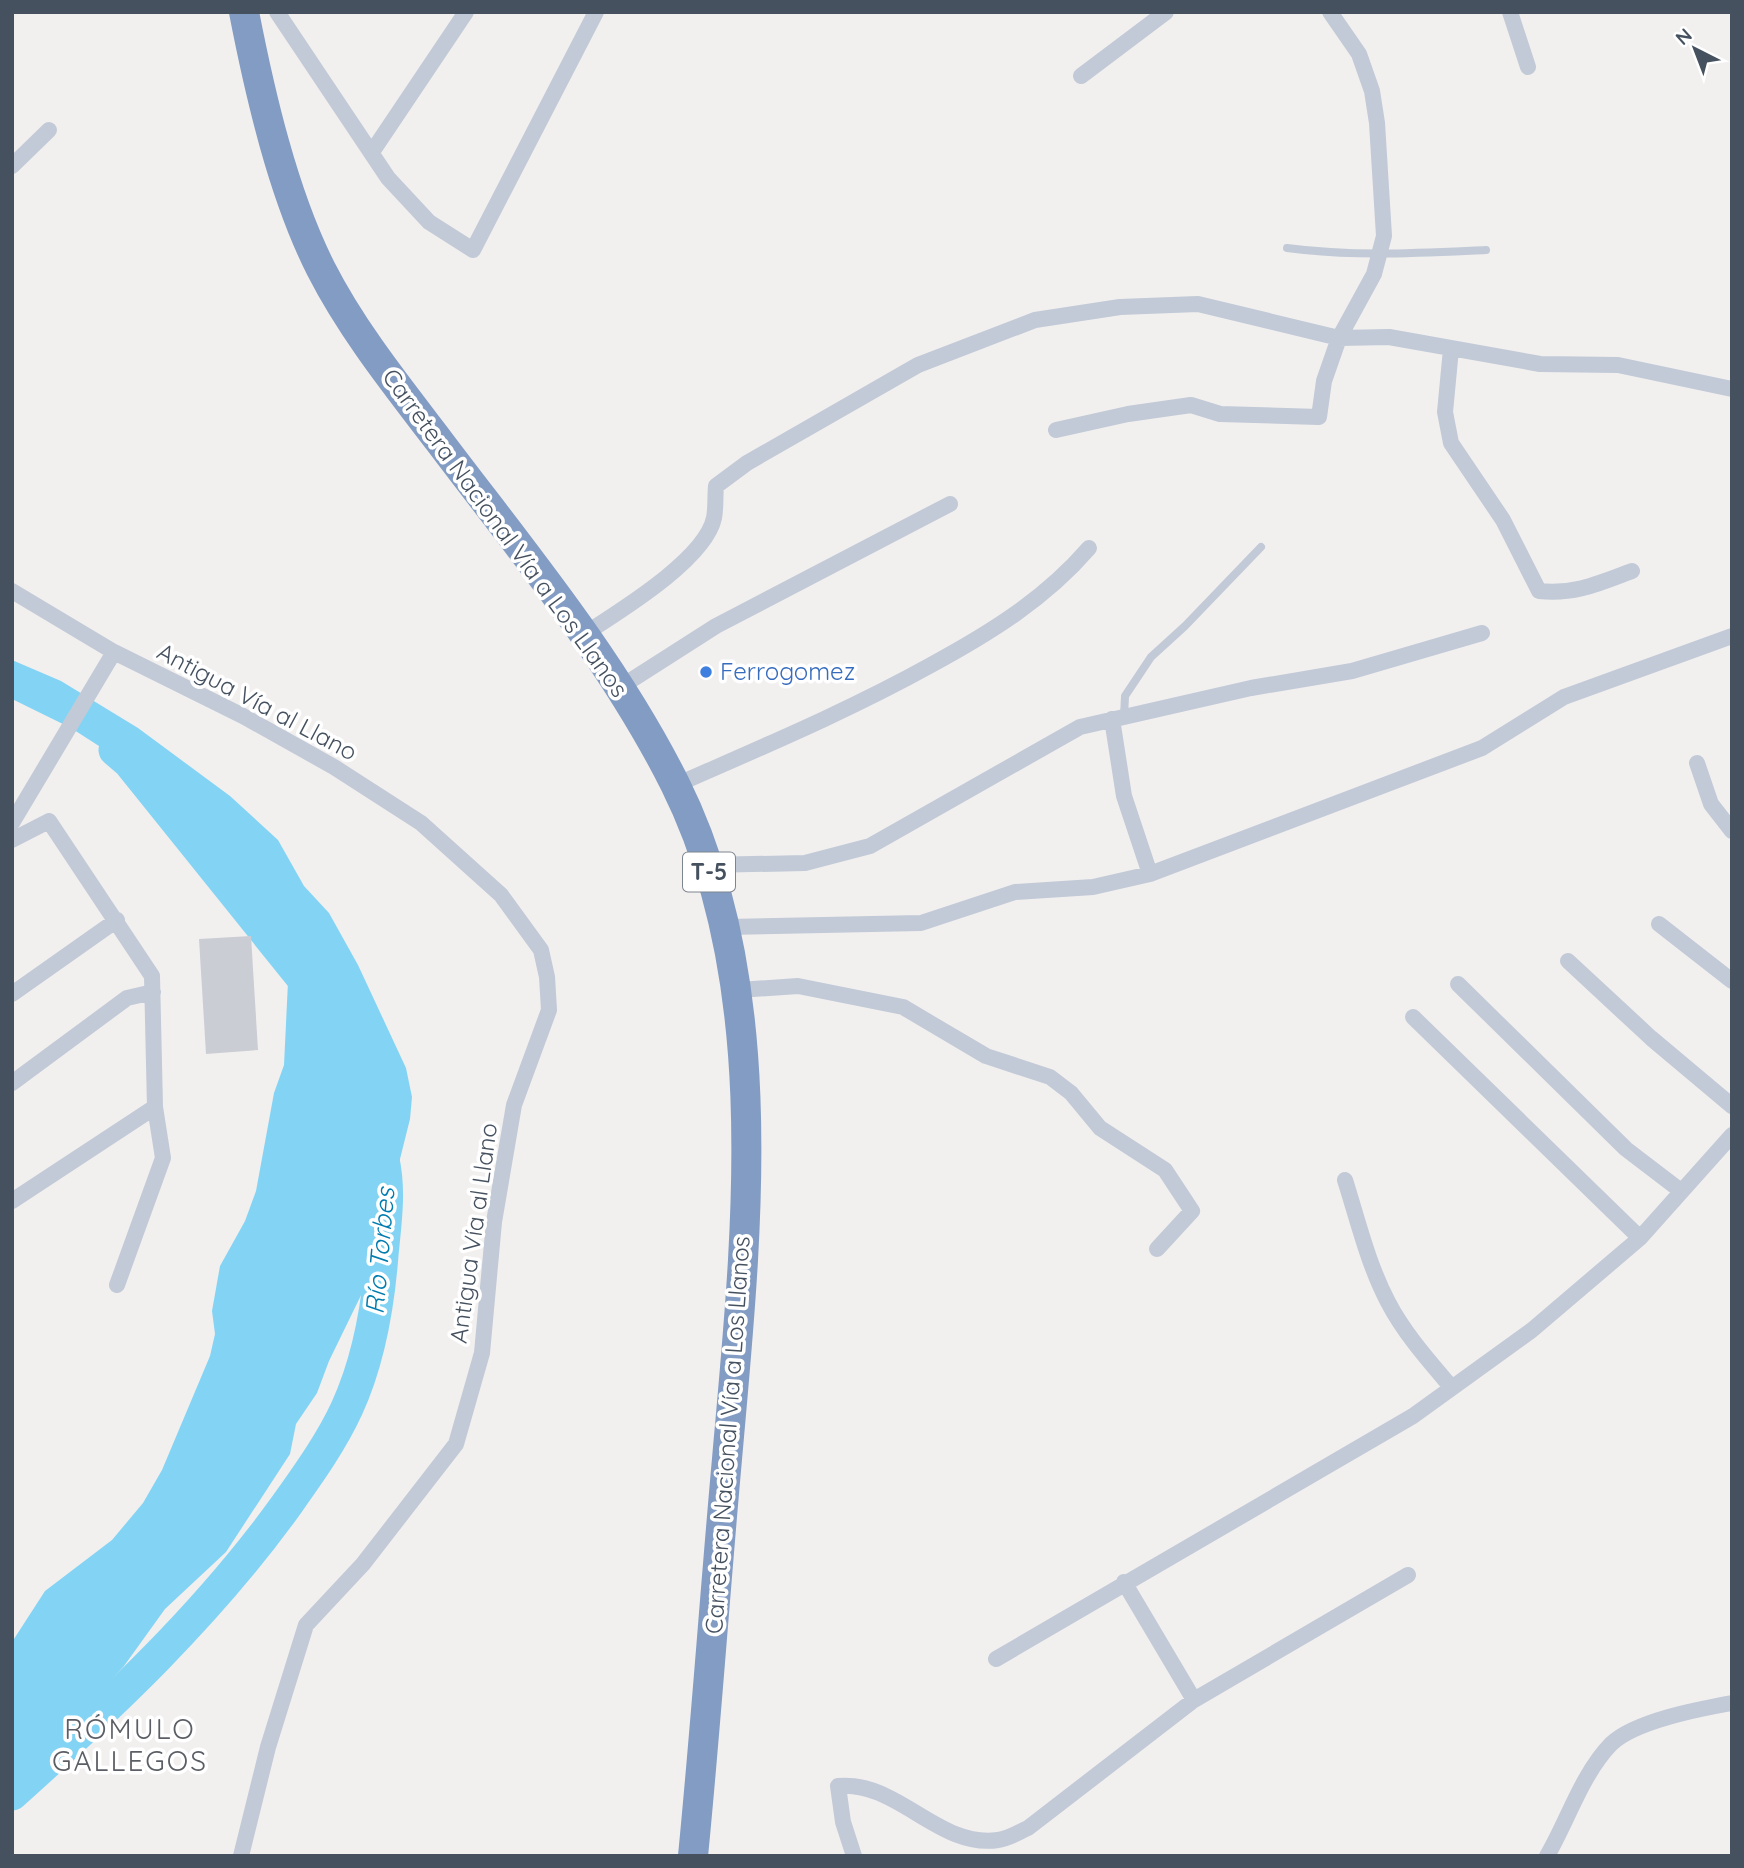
<svg xmlns="http://www.w3.org/2000/svg" width="1744" height="1868" font-family="Quicksand,sans-serif">
  <style>
    .water { fill: #83d4f4 }
    .lines { fill: none; stroke-linecap: round; stroke-linejoin: round }
    .river { stroke: #83d4f4; stroke-width: 33 }
    .building { fill: #cbcdd5 }
    .lane { stroke: #c1cad6; stroke-width: 8 }
    .street { stroke: #c1cad6; stroke-width: 16 }
    .highway { stroke: #829cc3; stroke-width: 30 }
    .shop-dot { fill: #3f7fe0; stroke: #fff; stroke-width: 2.5 }
    .labels { text-anchor: middle; stroke-width: 7; stroke-linejoin: round; paint-order: stroke }
    .shield { fill: #fff; stroke: #7d858f; stroke-width: 2 }
    .shield-label { font-size: 23px; font-weight: bold; fill: #45515f }
    .street-label { font-size: 24px; fill: #45515f; stroke: #fff }
    .shop-label { font-size: 24px; fill: #366cbe; stroke: #fff; text-anchor: start }
    .water-label { font-size: 26px; font-style: italic; fill: #017caf; stroke: #fff }
    .quarter-label { font-size: 28px; letter-spacing: 2px; fill: #5b5f65; stroke: #fff }
  </style>
  <rect width="100%" height="100%" fill="#f2efef"/>
  <path class="water" d="M 12,660 L 61,681 L 138,728 L 230,796 L 278,840 L 304,886 L 329,913 L 358,965 L 406,1068 L 412,1097 L 410,1119 L 394,1183 L 371,1246 L 366,1285 L 329,1361 L 317,1393 L 296,1424 L 290,1454 L 226,1552 L 165,1609 L 124,1666 L 93,1700 L 81,1721 L 12,1783 L 12,1642 L 45,1591 L 112,1540 L 143,1503 L 162,1470 L 210,1356 L 215,1334 L 212,1311 L 220,1266 L 245,1221 L 256,1191 L 274,1093 L 284,1065 L 288,982 L 263,906 L 219,849 L 174,804 L 116,757 L 71,728 L 12,699 Z"/>
  <g class="lines">
    <path class="river" d="M 115,750 L 129,762 L 305,981
      M 12,1794 C 111,1705 207,1615 285,1507 C 307,1476 331,1443 347,1408 C 369,1360 378,1307 382,1255 C 385,1223 390,1191 383,1160"/>
  </g>
  <path class="building" d="M 251,936 L 258,1050 L 206,1054 L 199,939 Z"/>
  <g class="lines">
    <path class="lane" d="M 1287,248 C 1354,257 1419,253 1486,250
      M 1124,717 L 1125,696 L 1151,657 L 1185,626 L 1261,547"/>
    <path class="street" d="M 277,12 L 388,178 L 429,222 L 473,250 L 596,12
      M 1510,12 L 1528,67
      M 1081,76 L 1166,12
      M 372,152 L 466,12
      M 12,166 L 49,130
      M 1451,349 L 1445,412 L 1451,443 L 1503,520 L 1539,591 C 1574,595 1600,583 1632,571
      M 1056,430 L 1128,414 L 1191,405 L 1220,414 L 1319,417 L 1324,381 L 1339,338 L 1374,274 L 1384,236 L 1377,123 L 1372,91 L 1359,54 L 1330,12
      M 12,591 L 114,652 L 243,716 L 334,767 L 421,823 L 501,895 L 541,950 L 547,977 L 549,1010 L 514,1105 L 494,1222 L 482,1353 L 456,1444 L 363,1564 L 306,1625 L 268,1747 L 241,1856
      M 583,635 C 618,612 705,560 714,518 C 716,508 715,496 716,486 L 747,463 L 918,365 L 1035,320 L 1120,307 L 1198,304 L 1339,338 L 1389,337 L 1540,364 L 1618,365 L 1732,389
      M 619,688 L 716,626 L 950,504
      M 1112,719 L 1124,796 L 1150,874
      M 1697,763 L 1711,804 L 1732,831
      M 676,785 C 762,747 848,711 931,665 C 990,633 1045,599 1089,548
      M 12,823 L 114,652
      M 12,840 L 49,821 L 152,976 L 155,1107 L 163,1158 L 117,1285
      M 707,865 L 805,863 L 870,846 L 1080,727 L 1251,688 L 1352,671 L 1482,633
      M 1659,924 L 1732,981
      M 727,927 L 921,923 L 1015,892 L 1093,887 L 1150,874 L 1482,748 L 1564,697 L 1732,636
      M 1568,961 L 1651,1038 L 1732,1106
      M 1458,984 L 1626,1149 L 1681,1191
      M 738,990 L 798,986 L 903,1007 L 986,1056 L 1050,1077 L 1071,1093 L 1100,1128 L 1165,1170 L 1192,1211 L 1157,1249
      M 12,994 L 117,920
      M 1413,1017 L 1640,1238
      M 12,1083 L 127,998 L 153,992
      M 1345,1180 C 1358,1221 1368,1264 1388,1302 C 1404,1333 1429,1361 1452,1388
      M 12,1201 L 155,1107
      M 1124,1582 L 1194,1700
      M 996,1659 L 1413,1416 L 1532,1330 L 1640,1238 L 1732,1135
      M 854,1856 L 843,1822 L 838,1786 C 897,1780 939,1849 998,1840 C 1008,1839 1019,1832 1028,1828 L 1194,1700 L 1408,1575
      M 1547,1856 C 1568,1820 1582,1774 1611,1744 C 1635,1721 1699,1709 1732,1703"/>
    <path class="highway" d="M 244,12 C 260,94 283,194 321,269 C 352,330 397,386 439,441 C 522,551 613,660 675,784 C 776,986 746,1242 727,1459 C 715,1592 706,1724 693,1856"/>
  </g>
  <circle class="shop-dot" cx="706" cy="672" r="7"/>
  <g class="labels">
    <rect class="shield" x="683" y="852.5" width="52" height="39" rx="5"/>
    <g class="shield-label">
      <text x="709" y="880">T-5</text>
    </g>
    <g class="street-label">
      <text transform="translate(505 533) rotate(54)" y="8">Carretera Nacional Vía a Los Llanos</text>
      <text transform="translate(257 702) rotate(28)" y="8">Antigua Vía al Llano</text>
      <text transform="translate(474 1233) rotate(-82)" y="8">Antigua Vía al Llano</text>
      <text transform="translate(728 1435) rotate(-86)" y="8">Carretera Nacional Vía a Los Llanos</text>
    </g>
    <g class="shop-label">
      <text x="720" y="680">Ferrogomez</text>
    </g>
    <g class="water-label">
      <text transform="translate(380 1251) rotate(-85)" y="9">Río Torbes</text>
    </g>
    <g class="quarter-label">
      <text x="130" y="1739">RÓMULO<tspan x="130" dy="32">GALLEGOS</tspan></text>
    </g>
  </g>
  <rect width="1744" height="1868" fill="none" stroke="#45515f" stroke-width="28"/>
  <g transform="translate(1695 49) rotate(318)" stroke="#ffffff" stroke-width="5" paint-order="stroke">
  <path d="M0-5L12 26L0 18L-12 26Z" fill="#45515f"/>
  <text y="-10" font-size="19" font-weight="bold" text-anchor="middle" fill="#45515f">N</text>
  </g>
</svg>
